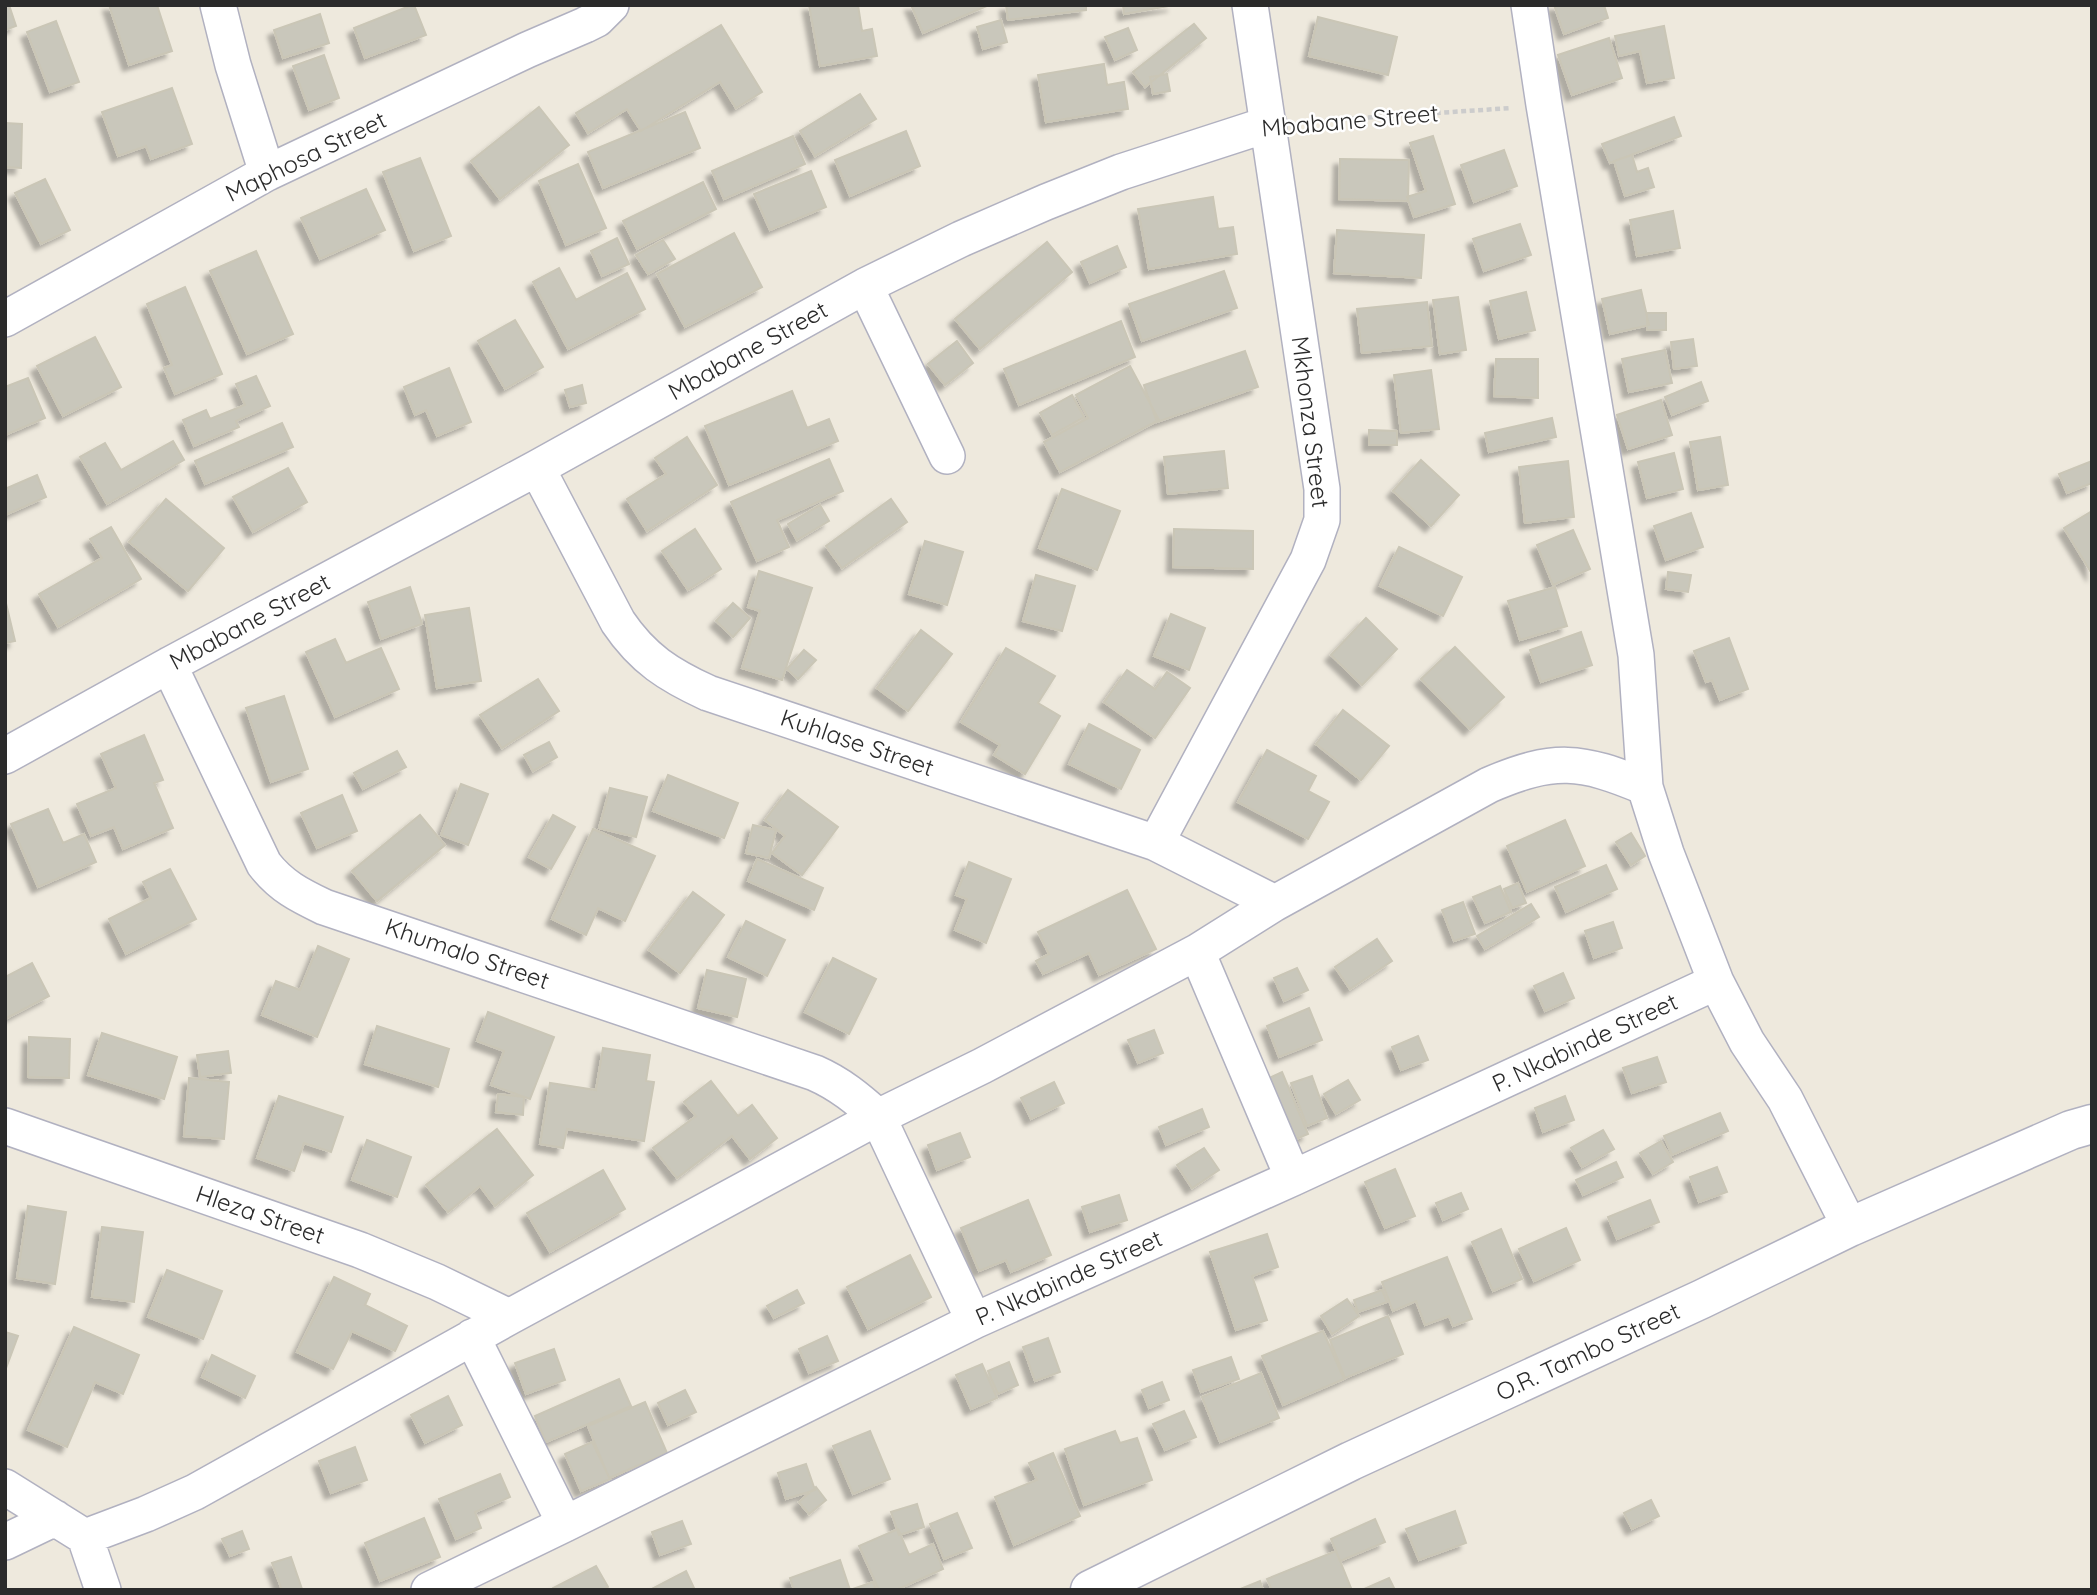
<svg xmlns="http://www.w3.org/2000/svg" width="2097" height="1595" font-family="Quicksand,sans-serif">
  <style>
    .building { fill: #c9c7bb; stroke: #cac6b6; stroke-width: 2; filter: url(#shadow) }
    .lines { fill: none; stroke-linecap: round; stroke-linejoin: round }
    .street-casing { stroke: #b1b1c0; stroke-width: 38 }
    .secondary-casing { stroke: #b1b1c0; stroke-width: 41 }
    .path { stroke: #ccc; stroke-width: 4.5; stroke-dasharray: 5 3.5; stroke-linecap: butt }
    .street { stroke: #fff; stroke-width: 35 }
    .secondary { stroke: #fff; stroke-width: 38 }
    .labels { text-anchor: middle; stroke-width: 5; stroke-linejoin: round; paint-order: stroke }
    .street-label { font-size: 24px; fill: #2b2b2b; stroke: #fff }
  </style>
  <defs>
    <filter id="shadow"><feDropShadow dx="-6" dy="6" stdDeviation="2" flood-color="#0004"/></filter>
  </defs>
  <rect width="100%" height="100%" fill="#eee9dd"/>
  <path class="building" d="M 5,5 L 9,5 L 16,26 L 5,30 Z
    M 109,5 L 157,5 L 172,51 L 129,65 Z
    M 412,5 L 414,5 L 426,35 L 365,58 L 354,28 Z
    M 809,5 L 858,5 L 862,31 L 872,29 L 877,56 L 820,66 Z
    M 911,5 L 989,5 L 923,33 Z
    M 1006,5 L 1086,5 L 1086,10 L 1008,20 Z
    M 1123,5 L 1174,5 L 1124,14 Z
    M 1554,5 L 1604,5 L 1608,18 L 1564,34 Z
    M 320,14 L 329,43 L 283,58 L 274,30 Z
    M 1318,17 L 1397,37 L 1388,75 L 1309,56 Z
    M 1001,20 L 1007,42 L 983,49 L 977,27 Z
    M 56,21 L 79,82 L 50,92 L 27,32 Z
    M 1194,24 L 1206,38 L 1145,87 L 1133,72 Z
    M 721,25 L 762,92 L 736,108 L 720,82 L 641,131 L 627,109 L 588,133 L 576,113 Z
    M 1664,26 L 1674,78 L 1647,83 L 1640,51 L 1619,56 L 1615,36 Z
    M 1128,28 L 1137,50 L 1115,60 L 1105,37 Z
    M 1609,38 L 1622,78 L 1572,95 L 1558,55 Z
    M 324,55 L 339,98 L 309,110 L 293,66 Z
    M 1104,64 L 1107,85 L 1124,82 L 1128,109 L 1046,122 L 1038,75 Z
    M 1167,74 L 1170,91 L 1153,94 L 1150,77 Z
    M 172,88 L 192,144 L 151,159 L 146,146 L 118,156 L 102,112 Z
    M 860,94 L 876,119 L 815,156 L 800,131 Z
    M 539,107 L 569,145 L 500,199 L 471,161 Z
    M 685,112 L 700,148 L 603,188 L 588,152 Z
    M 1674,117 L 1681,136 L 1610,163 L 1602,144 Z
    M 5,123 L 22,124 L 21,168 L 5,167 Z
    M 906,131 L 920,166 L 850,196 L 835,160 Z
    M 793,136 L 805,164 L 724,199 L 712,171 Z
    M 1433,136 L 1455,204 L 1414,217 L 1407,197 L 1426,191 L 1410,143 Z
    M 1504,150 L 1517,186 L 1474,202 L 1461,165 Z
    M 1632,155 L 1637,172 L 1648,168 L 1654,187 L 1625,196 L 1614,161 Z
    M 420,158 L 451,236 L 414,251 L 383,172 Z
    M 1340,159 L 1409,160 L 1408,201 L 1339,199 Z
    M 578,164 L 606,228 L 566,245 L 539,181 Z
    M 811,171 L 826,207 L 770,230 L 754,194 Z
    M 45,179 L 70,230 L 41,244 L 15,193 Z
    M 703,182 L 716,209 L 637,249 L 623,221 Z
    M 366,189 L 385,230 L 320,259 L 301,218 Z
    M 1213,197 L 1218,229 L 1233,227 L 1237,254 L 1149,269 L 1138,209 Z
    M 1673,211 L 1680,248 L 1637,256 L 1630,220 Z
    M 1520,224 L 1531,255 L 1484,271 L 1473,239 Z
    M 1337,230 L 1424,235 L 1421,278 L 1334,273 Z
    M 734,233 L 762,287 L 685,327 L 657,274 Z
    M 617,238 L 629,264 L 602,276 L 591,251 Z
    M 663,240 L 675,259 L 648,274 L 636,255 Z
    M 1047,242 L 1072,272 L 980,349 L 955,319 Z
    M 1117,246 L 1126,267 L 1090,283 L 1081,262 Z
    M 256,251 L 293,334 L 247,354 L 210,271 Z
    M 559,268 L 576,300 L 627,273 L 645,309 L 568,349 L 533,282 Z
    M 1224,271 L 1237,308 L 1142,341 L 1129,304 Z
    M 185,287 L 222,374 L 175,394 L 164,368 L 172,365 L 147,304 Z
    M 1641,290 L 1649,325 L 1610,334 L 1602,299 Z
    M 1526,292 L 1535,330 L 1499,339 L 1490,301 Z
    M 1458,297 L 1466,350 L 1440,354 L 1433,300 Z
    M 1427,302 L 1432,346 L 1362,353 L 1357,309 Z
    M 1647,313 L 1666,313 L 1666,330 L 1647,330 Z
    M 515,320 L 543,367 L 505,389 L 478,341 Z
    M 1121,321 L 1135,357 L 1019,405 L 1004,369 Z
    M 95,337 L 121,387 L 63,416 L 37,366 Z
    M 1693,339 L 1697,366 L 1674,369 L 1671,342 Z
    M 957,341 L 973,363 L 945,385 L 928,364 Z
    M 1665,350 L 1672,383 L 1629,392 L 1622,359 Z
    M 1245,351 L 1258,387 L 1157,422 L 1144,385 Z
    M 1496,359 L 1538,359 L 1538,398 L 1494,396 Z
    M 1130,366 L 1159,420 L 1060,472 L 1044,442 L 1088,418 L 1076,395 Z
    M 449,368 L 471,422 L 437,436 L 426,410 L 415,415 L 404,387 Z
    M 1431,370 L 1439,429 L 1401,433 L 1394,375 Z
    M 256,376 L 270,406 L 236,421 L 239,427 L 194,446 L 183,420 L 206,410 L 210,419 L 245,405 L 236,384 Z
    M 28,378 L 45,418 L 5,435 L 5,387 Z
    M 1701,382 L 1708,401 L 1672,415 L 1665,397 Z
    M 582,385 L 586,403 L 570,407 L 565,390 Z
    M 792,391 L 807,428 L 829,419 L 838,441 L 729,485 L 705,426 Z
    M 1072,395 L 1084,417 L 1052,435 L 1040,413 Z
    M 1661,400 L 1672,435 L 1628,449 L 1617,415 Z
    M 1552,418 L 1556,437 L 1489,452 L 1485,433 Z
    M 282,423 L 293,447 L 205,484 L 195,461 Z
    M 1369,430 L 1397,431 L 1397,445 L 1369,445 Z
    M 687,437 L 717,485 L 647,531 L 627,499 L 666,474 L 655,458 Z
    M 1720,437 L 1728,485 L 1698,490 L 1690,442 Z
    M 173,441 L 184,460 L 107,504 L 80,457 L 105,443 L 121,470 Z
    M 1224,451 L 1228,488 L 1168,494 L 1164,457 Z
    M 1674,453 L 1683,489 L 1647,498 L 1638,462 Z
    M 829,459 L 843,491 L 777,520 L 789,547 L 757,561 L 731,502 Z
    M 1421,460 L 1459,495 L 1431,526 L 1393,491 Z
    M 1568,461 L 1574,517 L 1525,523 L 1519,467 Z
    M 2092,461 L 2092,483 L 2067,493 L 2059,474 Z
    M 288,468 L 307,502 L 253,532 L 233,497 Z
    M 37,475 L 46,497 L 5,515 L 5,489 Z
    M 1062,489 L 1120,511 L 1097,570 L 1039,548 Z
    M 166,499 L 224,548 L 188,591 L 129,542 Z
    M 891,499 L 907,522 L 842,568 L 826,546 Z
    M 820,505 L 829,521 L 797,540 L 788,524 Z
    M 2092,511 L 2092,574 L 2064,528 Z
    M 1691,513 L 1703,547 L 1666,560 L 1654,526 Z
    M 111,527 L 141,579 L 58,627 L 39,594 L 102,558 L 90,539 Z
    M 695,529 L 721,569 L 688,590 L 662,551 Z
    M 1174,529 L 1253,531 L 1253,569 L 1173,567 Z
    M 1573,530 L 1590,569 L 1553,585 L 1537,545 Z
    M 925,541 L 963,552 L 947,605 L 909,594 Z
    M 1399,547 L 1462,577 L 1443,616 L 1380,586 Z
    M 759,571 L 812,588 L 782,680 L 742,668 L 760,611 L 748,607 Z
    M 1668,572 L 1691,575 L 1688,592 L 1666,589 Z
    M 1036,575 L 1075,586 L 1062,631 L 1023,621 Z
    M 410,587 L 422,624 L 381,639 L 368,602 Z
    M 1555,587 L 1567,626 L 1520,640 L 1508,601 Z
    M 5,599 L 15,641 L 5,643 Z
    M 733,603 L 750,618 L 733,637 L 716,621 Z
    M 469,608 L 481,681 L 437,688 L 425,615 Z
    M 1171,614 L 1205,628 L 1189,670 L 1154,656 Z
    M 1366,618 L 1397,649 L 1362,685 L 1331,655 Z
    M 921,630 L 952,654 L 908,711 L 877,688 Z
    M 1581,632 L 1592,665 L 1541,682 L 1530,650 Z
    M 1729,638 L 1748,689 L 1720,700 L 1712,680 L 1706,682 L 1694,651 Z
    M 335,639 L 346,663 L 381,648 L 399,689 L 335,717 L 306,652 Z
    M 1455,647 L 1504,697 L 1470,729 L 1421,679 Z
    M 1006,648 L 1055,676 L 1038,703 L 1060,716 L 1025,774 L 994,755 L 1000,745 L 961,722 Z
    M 804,650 L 816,660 L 798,679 L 787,669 Z
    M 1127,670 L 1155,689 L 1167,672 L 1190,688 L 1155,738 L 1104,702 Z
    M 538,679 L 559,711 L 502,748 L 480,715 Z
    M 284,696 L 308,769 L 271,782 L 246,708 Z
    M 1343,710 L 1389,746 L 1361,780 L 1316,744 Z
    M 1089,724 L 1140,750 L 1121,789 L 1069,764 Z
    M 144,735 L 163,780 L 154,783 L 173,828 L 123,849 L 114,827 L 91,836 L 77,804 L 116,788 L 101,754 Z
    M 549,742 L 557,757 L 533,771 L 524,755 Z
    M 1267,750 L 1316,776 L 1308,791 L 1329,802 L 1308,839 L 1238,802 Z
    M 397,751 L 406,767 L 363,789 L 354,773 Z
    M 668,775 L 738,803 L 724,838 L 653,811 Z
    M 461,784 L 488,794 L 468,845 L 441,835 Z
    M 610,788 L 647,797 L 636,837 L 599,828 Z
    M 788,790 L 838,827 L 802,875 L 772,853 L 785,836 L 765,820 Z
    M 342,795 L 357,831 L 317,848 L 301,813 Z
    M 48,809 L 63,843 L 84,834 L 96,862 L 38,887 L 11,824 Z
    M 420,815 L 445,845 L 377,901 L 352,871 Z
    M 553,815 L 575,827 L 551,869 L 529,857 Z
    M 1565,820 L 1585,866 L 1527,892 L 1507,846 Z
    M 753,825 L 776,830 L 769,858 L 746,853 Z
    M 593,829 L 655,856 L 625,921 L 598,908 L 586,935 L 552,919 Z
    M 1631,833 L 1645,856 L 1631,865 L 1616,842 Z
    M 757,859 L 823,888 L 814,910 L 748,881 Z
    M 969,862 L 1011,879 L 986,943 L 955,930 L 967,899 L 956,895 Z
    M 1606,865 L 1617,889 L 1566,912 L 1555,887 Z
    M 170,869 L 196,919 L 126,954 L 109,919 L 151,898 L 143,882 Z
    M 1518,883 L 1526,903 L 1512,908 L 1504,889 Z
    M 1500,886 L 1511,912 L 1485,923 L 1473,897 Z
    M 1127,890 L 1156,949 L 1099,975 L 1089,953 L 1043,974 L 1036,961 L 1049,954 L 1038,932 Z
    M 693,892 L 724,915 L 680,973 L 649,950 Z
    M 1463,902 L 1475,934 L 1454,941 L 1442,910 Z
    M 1531,904 L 1539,917 L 1485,949 L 1477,936 Z
    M 746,921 L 785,940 L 767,976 L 728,957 Z
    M 1613,922 L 1622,948 L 1594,958 L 1585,931 Z
    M 1377,939 L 1392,961 L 1350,989 L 1335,967 Z
    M 318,946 L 349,959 L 317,1037 L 262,1015 L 276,981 L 300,990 Z
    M 833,958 L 876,979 L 849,1034 L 805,1012 Z
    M 32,963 L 49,996 L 5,1019 L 5,977 Z
    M 1297,968 L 1308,990 L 1284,1001 L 1274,978 Z
    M 707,970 L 746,979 L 737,1017 L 698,1008 Z
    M 1563,973 L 1574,998 L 1545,1011 L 1534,986 Z
    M 1309,1008 L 1322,1040 L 1279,1057 L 1267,1026 Z
    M 488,1012 L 554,1037 L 530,1099 L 491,1085 L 504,1051 L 477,1041 Z
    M 377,1026 L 449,1049 L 438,1087 L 365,1064 Z
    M 1154,1030 L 1163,1053 L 1138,1063 L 1128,1040 Z
    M 102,1033 L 177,1057 L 164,1099 L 88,1075 Z
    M 1418,1036 L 1428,1060 L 1401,1070 L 1392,1047 Z
    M 29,1037 L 70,1039 L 69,1078 L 28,1077 Z
    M 603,1048 L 650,1055 L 646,1081 L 654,1082 L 644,1141 L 567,1129 L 563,1148 L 540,1144 L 550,1083 L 596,1090 Z
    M 228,1051 L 231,1073 L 200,1077 L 197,1055 Z
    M 1657,1057 L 1666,1082 L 1632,1093 L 1623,1068 Z
    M 1282,1072 L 1308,1134 L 1289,1142 L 1263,1081 Z
    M 1312,1076 L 1327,1118 L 1307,1126 L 1291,1083 Z
    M 189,1078 L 229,1082 L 224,1139 L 184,1136 Z
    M 1348,1080 L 1360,1100 L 1336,1114 L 1324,1094 Z
    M 711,1081 L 738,1116 L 752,1105 L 777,1138 L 750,1159 L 732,1136 L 677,1178 L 653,1148 L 696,1116 L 684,1102 Z
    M 1054,1082 L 1064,1103 L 1031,1119 L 1021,1098 Z
    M 498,1094 L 524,1097 L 523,1115 L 496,1112 Z
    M 279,1096 L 343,1117 L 331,1152 L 304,1143 L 294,1171 L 257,1158 Z
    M 1565,1096 L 1574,1120 L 1543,1132 L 1535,1108 Z
    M 1202,1109 L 1209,1127 L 1166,1145 L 1159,1127 Z
    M 1720,1113 L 1728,1131 L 1672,1155 L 1664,1136 Z
    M 497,1129 L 533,1175 L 495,1206 L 480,1186 L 448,1212 L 426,1185 Z
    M 1603,1130 L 1614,1149 L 1582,1167 L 1571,1148 Z
    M 960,1133 L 970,1157 L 937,1170 L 928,1145 Z
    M 367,1140 L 411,1157 L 397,1197 L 352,1180 Z
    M 1661,1141 L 1673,1162 L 1653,1174 L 1640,1153 Z
    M 1204,1148 L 1219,1170 L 1192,1188 L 1177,1165 Z
    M 1616,1162 L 1623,1177 L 1583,1195 L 1576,1180 Z
    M 1717,1167 L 1727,1192 L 1699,1202 L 1690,1177 Z
    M 1395,1169 L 1415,1216 L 1385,1228 L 1365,1182 Z
    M 603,1170 L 625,1209 L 550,1252 L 527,1213 Z
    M 1461,1193 L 1468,1209 L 1443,1220 L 1436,1203 Z
    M 1119,1195 L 1127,1220 L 1090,1232 L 1082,1207 Z
    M 1028,1200 L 1051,1255 L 1011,1272 L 1006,1260 L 979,1271 L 961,1228 Z
    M 1650,1200 L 1659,1222 L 1617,1239 L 1608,1217 Z
    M 28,1206 L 66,1212 L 55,1284 L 17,1278 Z
    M 102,1227 L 143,1232 L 134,1302 L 92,1297 Z
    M 1566,1228 L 1580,1260 L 1534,1281 L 1519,1249 Z
    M 1501,1229 L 1522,1279 L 1493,1291 L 1472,1242 Z
    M 1267,1234 L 1278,1267 L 1252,1276 L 1267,1320 L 1236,1330 L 1210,1252 Z
    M 910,1255 L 931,1297 L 868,1329 L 847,1287 Z
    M 1447,1257 L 1472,1319 L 1453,1326 L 1449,1316 L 1425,1325 L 1416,1301 L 1393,1311 L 1382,1282 Z
    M 167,1270 L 222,1291 L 203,1339 L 148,1317 Z
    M 334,1277 L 370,1294 L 365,1305 L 407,1326 L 395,1351 L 352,1331 L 333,1369 L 297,1352 Z
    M 797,1290 L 804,1303 L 774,1318 L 767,1306 Z
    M 1382,1290 L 1387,1302 L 1358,1312 L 1354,1300 Z
    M 1347,1299 L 1359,1316 L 1332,1334 L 1321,1316 Z
    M 1388,1316 L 1403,1354 L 1345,1378 L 1330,1340 Z
    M 74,1327 L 139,1355 L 123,1394 L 95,1382 L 67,1447 L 28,1430 Z
    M 1323,1331 L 1344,1379 L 1283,1405 L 1262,1356 Z
    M 5,1332 L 18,1336 L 5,1371 Z
    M 827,1336 L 838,1361 L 809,1373 L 799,1349 Z
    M 1048,1338 L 1060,1372 L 1035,1381 L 1023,1347 Z
    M 554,1349 L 565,1380 L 526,1394 L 515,1363 Z
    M 212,1355 L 255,1376 L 245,1398 L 202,1377 Z
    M 1231,1357 L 1239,1379 L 1201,1392 L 1193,1370 Z
    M 1009,1362 L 1018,1385 L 998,1394 L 988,1371 Z
    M 982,1364 L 997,1398 L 971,1409 L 956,1375 Z
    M 1261,1373 L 1279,1418 L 1220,1442 L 1202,1397 Z
    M 619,1379 L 631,1406 L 546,1442 L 535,1416 Z
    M 1162,1382 L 1169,1400 L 1149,1408 L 1142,1390 Z
    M 685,1390 L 696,1412 L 668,1425 L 658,1403 Z
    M 448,1396 L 462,1425 L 425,1443 L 411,1415 Z
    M 645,1402 L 667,1453 L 609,1478 L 588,1426 Z
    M 1184,1411 L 1196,1437 L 1165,1450 L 1153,1424 Z
    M 870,1431 L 890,1479 L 853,1494 L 833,1446 Z
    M 1115,1431 L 1120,1443 L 1137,1438 L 1152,1480 L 1084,1505 L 1065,1449 Z
    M 592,1442 L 610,1479 L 581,1491 L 565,1454 Z
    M 355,1447 L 367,1480 L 331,1493 L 319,1461 Z
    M 1053,1453 L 1080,1516 L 1014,1545 L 995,1497 L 1037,1480 L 1029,1463 Z
    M 806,1464 L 815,1490 L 786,1499 L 778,1473 Z
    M 500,1474 L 510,1497 L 475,1512 L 481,1528 L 456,1539 L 439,1499 Z
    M 816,1487 L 826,1500 L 809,1514 L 799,1502 Z
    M 1651,1500 L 1659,1516 L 1632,1529 L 1624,1513 Z
    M 917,1504 L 924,1527 L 899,1535 L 891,1512 Z
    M 1455,1511 L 1466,1543 L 1419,1560 L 1406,1529 Z
    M 957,1513 L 972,1548 L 944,1559 L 930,1524 Z
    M 424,1518 L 440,1557 L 380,1581 L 365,1543 Z
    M 1375,1519 L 1385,1542 L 1340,1561 L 1331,1539 Z
    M 682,1521 L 691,1544 L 660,1555 L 652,1532 Z
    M 898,1529 L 909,1555 L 933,1544 L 943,1569 L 896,1590 L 879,1590 L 859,1546 Z
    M 242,1531 L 249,1549 L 230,1556 L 222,1539 Z
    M 1336,1551 L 1351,1588 L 1272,1590 L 1267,1579 Z
    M 291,1557 L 302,1589 L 282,1590 L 272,1563 Z
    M 840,1560 L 850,1590 L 794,1590 L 790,1578 Z
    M 596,1566 L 608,1587 L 603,1590 L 553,1590 L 553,1588 Z
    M 686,1571 L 694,1588 L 690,1590 L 650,1590 Z
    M 1389,1578 L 1395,1590 L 1362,1590 Z
    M 1260,1581 L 1263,1590 L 1238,1590 Z
    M 873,1582 L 876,1590 L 850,1590 Z"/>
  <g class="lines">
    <defs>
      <path id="street" d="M 218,5 L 233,65 L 267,173
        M 1529,5 L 1544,105 L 1636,655 L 1645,787 L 1666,853 L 1716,982 L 1747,1042 L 1785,1099 L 1850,1227
        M 865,286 L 947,456
        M 5,319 L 267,173 L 527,50 L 585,25 L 597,19 L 611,5
        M 537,468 L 618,622 C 643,659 669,675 708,693 L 1156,843 L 1275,903
        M 169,665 L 264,864 C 281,886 299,895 324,907 L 815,1073 C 840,1084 858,1099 878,1117 L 974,1321
        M 5,756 L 169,665 L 537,468 L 865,286 L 961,239 L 1046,202 L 1121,172 L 1269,124
        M 1156,843 L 1308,560 L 1322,520 L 1322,489 L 1250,5
        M 1197,952 L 1293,1178
        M 5,1126 L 360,1250 L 437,1282 L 509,1317
        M 472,1337 L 565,1524
        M 5,1487 L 85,1537
        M 85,1537 L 146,1514 L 195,1492 L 509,1317 L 878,1117 L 982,1066 L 1197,952 L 1275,903 L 1489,785 C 1554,757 1581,760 1645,787
        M 85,1537 L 103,1590
        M 5,1542 L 55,1518
        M 429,1590 L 565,1524 L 974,1321 L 1293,1178 L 1716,982"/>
      <path id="secondary" d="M 1090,1590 L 1351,1461 L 1702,1299 L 1850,1227 L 2071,1130 L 2092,1124"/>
    </defs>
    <use href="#street" class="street-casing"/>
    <use href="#secondary" class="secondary-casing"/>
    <path class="path" d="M 1300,122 L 1512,108"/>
    <use href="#street" class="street"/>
    <use href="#secondary" class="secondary"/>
  </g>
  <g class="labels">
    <g class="street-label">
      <text transform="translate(1350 121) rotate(-5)" y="8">Mbabane Street</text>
      <text transform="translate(306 157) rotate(-26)" y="8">Maphosa Street</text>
      <text transform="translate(748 351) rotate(-29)" y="8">Mbabane Street</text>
      <text transform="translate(1310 422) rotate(83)" y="8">Mkhonza Street</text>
      <text transform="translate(250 622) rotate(-28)" y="8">Mbabane Street</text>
      <text transform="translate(857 743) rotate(19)" y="8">Kuhlase Street</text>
      <text transform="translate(467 954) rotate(19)" y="8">Khumalo Street</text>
      <text transform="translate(1585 1043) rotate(-25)" y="8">P. Nkabinde Street</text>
      <text transform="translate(260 1215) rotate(19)" y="8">Hleza Street</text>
      <text transform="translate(1069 1278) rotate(-24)" y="8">P. Nkabinde Street</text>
      <text transform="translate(1588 1352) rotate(-25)" y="8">O.R. Tambo Street</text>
    </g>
  </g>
  <rect width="2097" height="1595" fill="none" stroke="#2b2b2b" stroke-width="14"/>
</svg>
